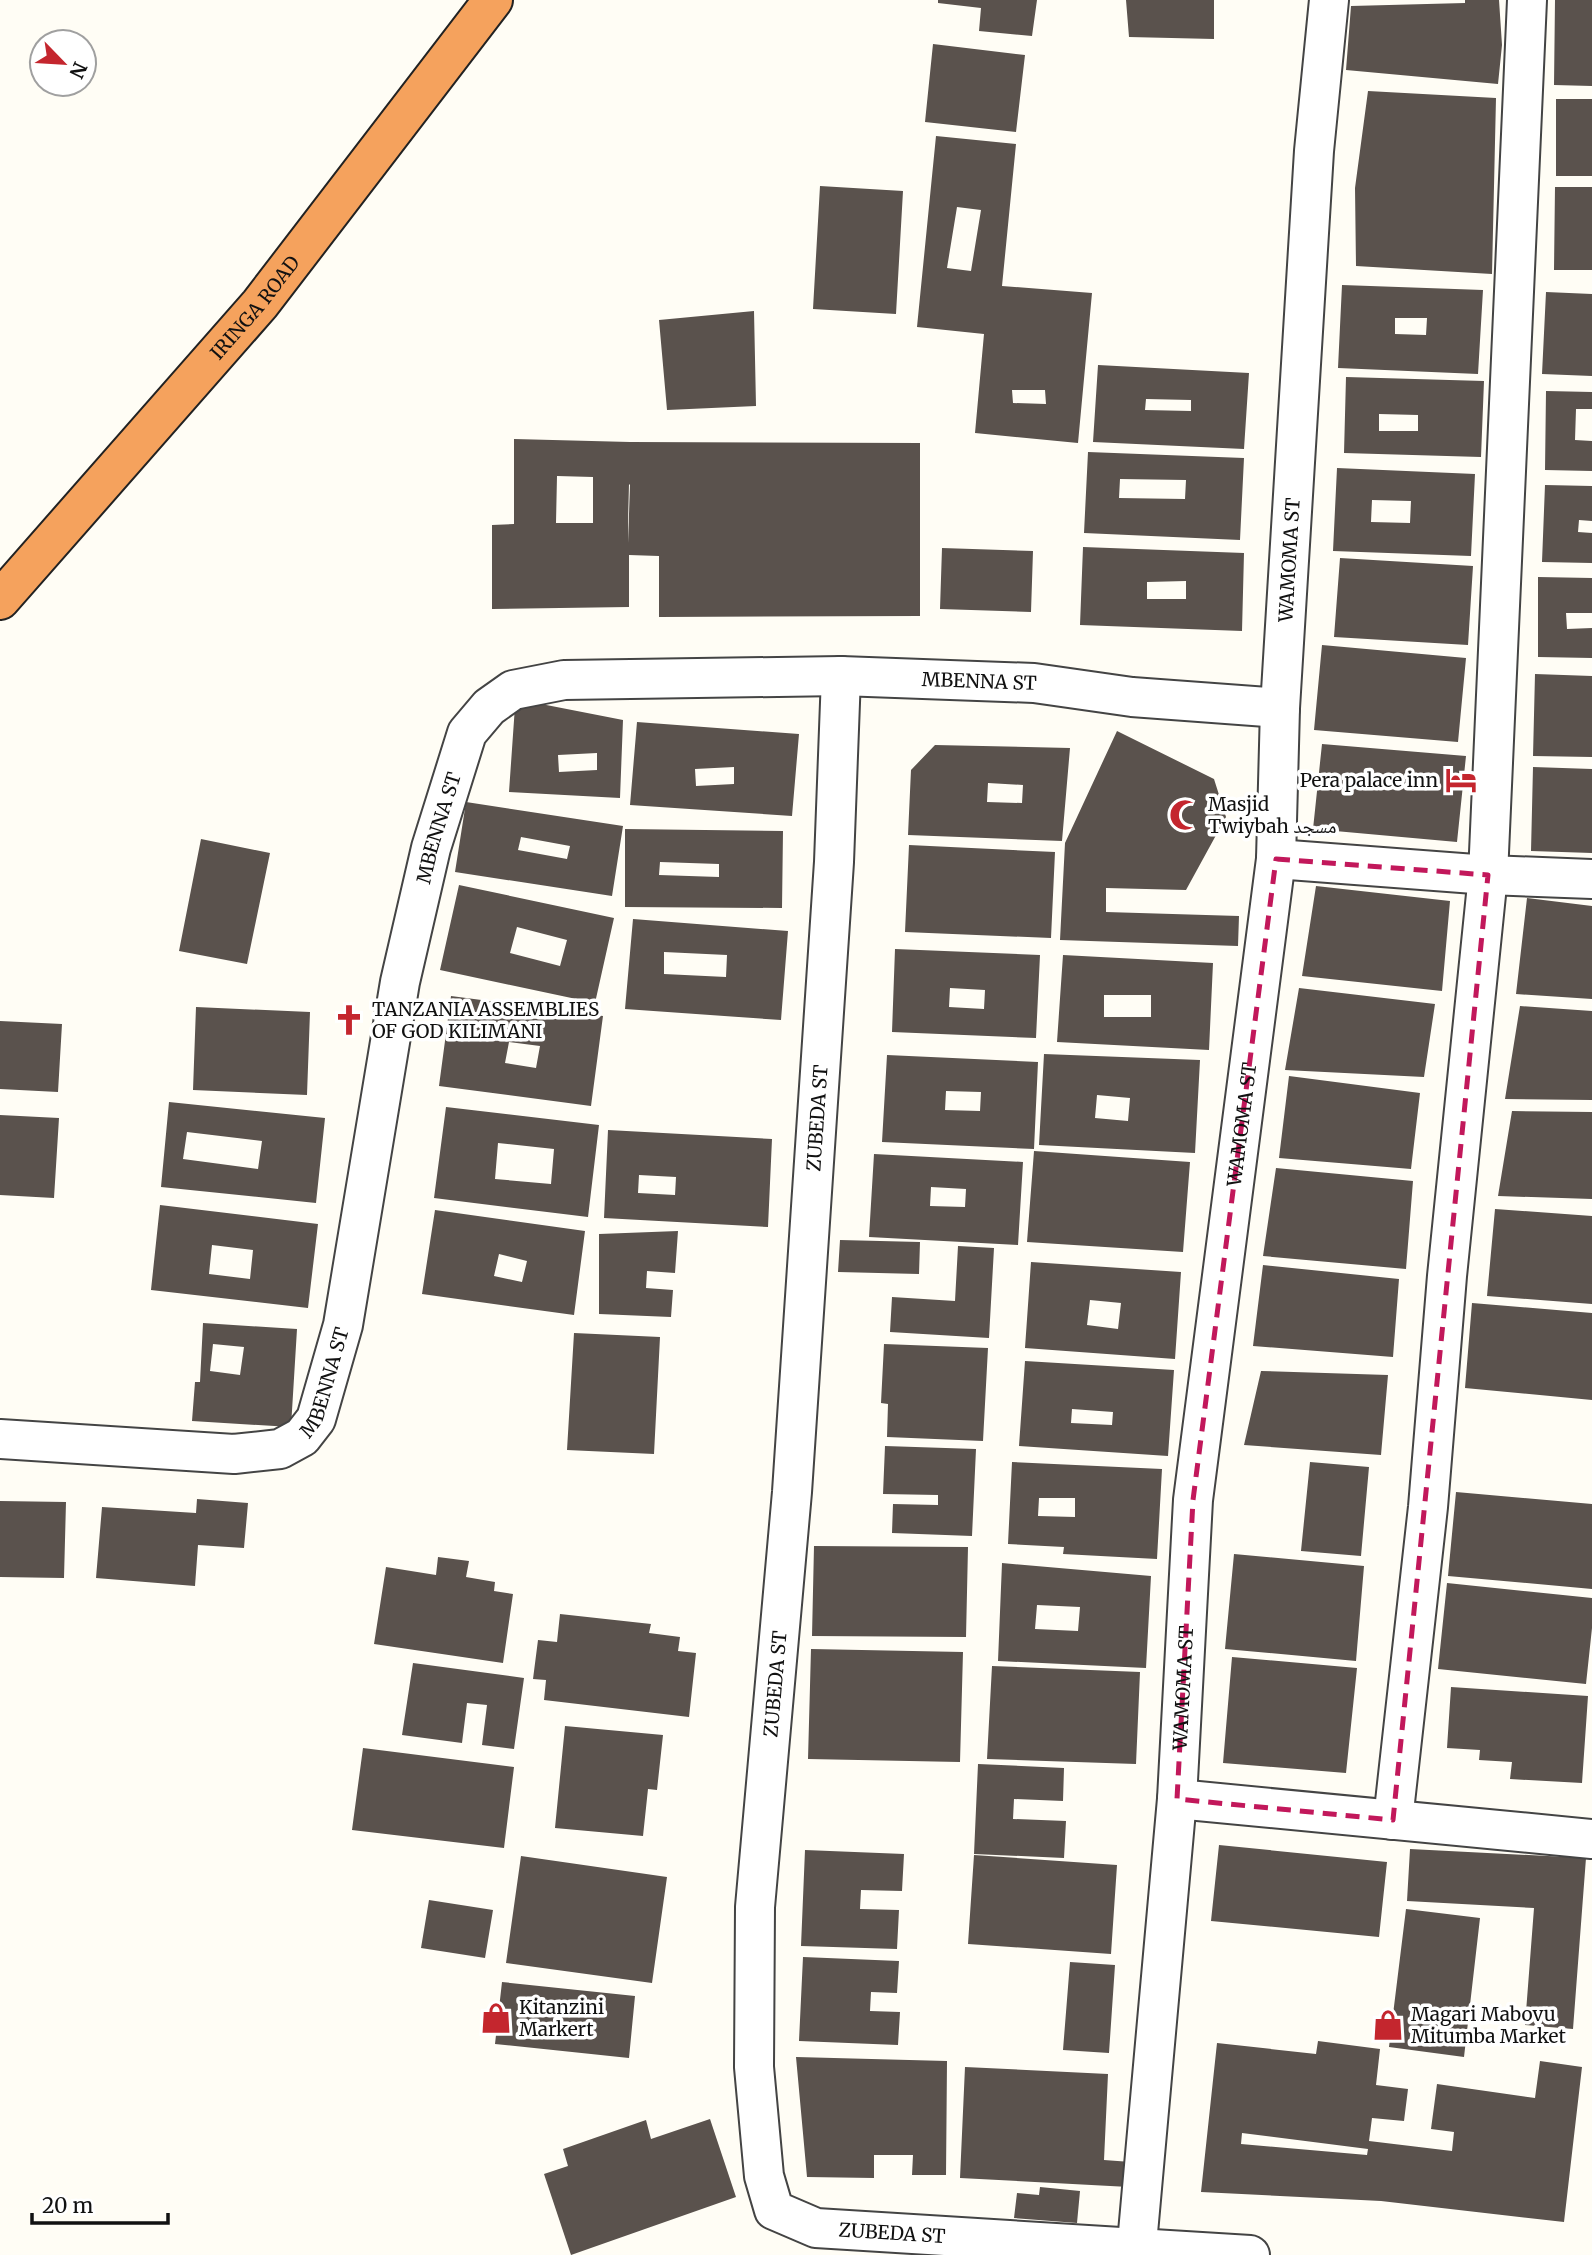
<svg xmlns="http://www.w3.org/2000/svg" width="1592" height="2255" font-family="Merriweather,'Noto Naskh Arabic',serif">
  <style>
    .building { fill: #5a524d; fill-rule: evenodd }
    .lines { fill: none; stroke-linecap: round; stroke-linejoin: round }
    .street-casing { stroke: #444; stroke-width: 42 }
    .highway-casing { stroke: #222; stroke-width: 42 }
    .street { stroke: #fff; stroke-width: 38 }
    .highway { stroke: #f5a25d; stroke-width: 38 }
    .marked { fill: none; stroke: #c2185b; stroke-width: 5; stroke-dasharray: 14 9; stroke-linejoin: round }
    .labels { text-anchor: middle; stroke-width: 7; stroke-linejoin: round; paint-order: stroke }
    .street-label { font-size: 19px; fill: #111; stroke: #fff }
    .poi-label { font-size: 19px; fill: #111; stroke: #fff; text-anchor: start }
  </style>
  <rect width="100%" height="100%" fill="#fffdf5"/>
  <path class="building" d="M 938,0 L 1037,0 L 1032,36 L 979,31 L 981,8 L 938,3 Z
    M 1126,0 L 1214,0 L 1214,39 L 1129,37 Z
    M 1465,0 L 1499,0 L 1502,45 L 1498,84 L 1346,70 L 1351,6 L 1465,3 Z
    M 1555,0 L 1592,0 L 1592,86 L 1554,85 Z
    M 933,44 L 1025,55 L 1016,132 L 925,122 Z
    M 1368,91 L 1496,98 L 1492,274 L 1356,266 L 1355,188 Z
    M 1556,99 L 1592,99 L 1592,176 L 1556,176 Z
    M 936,136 L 1016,144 L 1002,286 L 1092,293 L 1078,443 L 975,433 L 984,334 L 917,327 ZM 957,207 L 981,210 L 971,271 L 947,268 ZM 1012,390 L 1045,390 L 1046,404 L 1013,403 Z
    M 820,186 L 903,191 L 896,314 L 813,309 Z
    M 1555,187 L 1592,187 L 1592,270 L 1554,270 Z
    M 1342,285 L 1483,290 L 1478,374 L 1338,368 ZM 1395,318 L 1427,318 L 1426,335 L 1395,334 Z
    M 1546,292 L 1592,294 L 1592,376 L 1542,374 Z
    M 754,311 L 756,406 L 667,410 L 659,320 Z
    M 1098,365 L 1249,373 L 1244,449 L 1093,442 ZM 1146,399 L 1191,400 L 1191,411 L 1145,410 Z
    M 1346,377 L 1484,381 L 1481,457 L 1344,453 ZM 1379,414 L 1418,415 L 1418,431 L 1379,431 Z
    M 1546,391 L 1592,392 L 1592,409 L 1576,409 L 1575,440 L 1592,441 L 1592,471 L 1545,470 Z
    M 514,439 L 630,442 L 920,443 L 920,616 L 659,617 L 659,556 L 629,555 L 629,607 L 492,609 L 492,525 L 514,524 ZM 557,476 L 593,477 L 593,523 L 556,523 ZM 629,484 L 630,485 L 628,543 L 628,523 Z
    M 1088,452 L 1244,458 L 1240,540 L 1084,533 ZM 1120,479 L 1186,480 L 1185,499 L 1119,498 Z
    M 1337,468 L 1475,474 L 1471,556 L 1333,551 ZM 1372,500 L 1411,501 L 1410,523 L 1371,522 Z
    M 1545,485 L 1592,486 L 1592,521 L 1579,520 L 1578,532 L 1592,533 L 1592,563 L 1542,562 Z
    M 1083,547 L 1244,553 L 1242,631 L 1080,625 ZM 1186,581 L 1186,599 L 1147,599 L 1147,582 Z
    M 942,548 L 1033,551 L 1031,612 L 940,609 Z
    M 1340,558 L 1473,566 L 1468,645 L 1334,637 Z
    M 1538,577 L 1592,578 L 1592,613 L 1566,613 L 1567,629 L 1592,628 L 1592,658 L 1538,657 Z
    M 1322,645 L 1466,658 L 1458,742 L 1314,730 Z
    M 1535,674 L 1592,676 L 1592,757 L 1533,756 Z
    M 531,702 L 623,720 L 620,798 L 509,792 L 515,706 ZM 597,753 L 597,770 L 559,772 L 558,755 Z
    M 637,722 L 799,734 L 792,816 L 630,805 ZM 734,767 L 734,784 L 696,786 L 695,769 Z
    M 1117,731 L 1214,779 L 1226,817 L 1186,890 L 1106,888 L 1106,912 L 1239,916 L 1238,946 L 1060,940 L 1065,843 Z
    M 1322,744 L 1466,756 L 1457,842 L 1313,829 Z
    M 935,745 L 1070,748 L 1062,841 L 908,835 L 911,770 ZM 988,783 L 1023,785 L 1022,803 L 987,802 Z
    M 1533,767 L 1592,769 L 1592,853 L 1531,851 Z
    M 466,802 L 623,826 L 612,896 L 455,872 ZM 521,837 L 570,846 L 567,859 L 518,850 Z
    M 625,829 L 783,831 L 782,908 L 625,907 ZM 660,862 L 719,864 L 719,877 L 659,875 Z
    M 201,839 L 270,853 L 247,964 L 179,951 Z
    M 909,845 L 1055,852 L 1051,938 L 905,932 Z
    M 459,885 L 614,918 L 595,1003 L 440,970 ZM 517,927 L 567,940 L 560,966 L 510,953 Z
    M 1316,886 L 1450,901 L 1442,991 L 1302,976 Z
    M 1527,898 L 1592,906 L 1592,999 L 1516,994 Z
    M 633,919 L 788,931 L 781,1020 L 625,1009 ZM 664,952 L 727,955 L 726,977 L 664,974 Z
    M 895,949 L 1040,955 L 1036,1038 L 892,1032 ZM 950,988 L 985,990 L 984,1009 L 949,1007 Z
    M 1063,955 L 1213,963 L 1209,1050 L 1057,1042 ZM 1104,995 L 1151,995 L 1151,1017 L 1104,1017 Z
    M 1299,988 L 1435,1004 L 1424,1077 L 1285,1070 Z
    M 451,996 L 603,1016 L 591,1106 L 439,1086 ZM 509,1042 L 540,1046 L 536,1068 L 505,1063 Z
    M 1520,1006 L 1592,1011 L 1592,1100 L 1505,1099 Z
    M 196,1007 L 310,1012 L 307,1095 L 193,1090 Z
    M 0,1021 L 62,1024 L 58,1092 L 0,1089 Z
    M 1044,1054 L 1200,1060 L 1195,1153 L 1039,1145 ZM 1097,1095 L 1130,1098 L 1128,1121 L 1095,1118 Z
    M 887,1055 L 1038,1062 L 1034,1149 L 882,1142 ZM 946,1091 L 981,1092 L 980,1111 L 945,1110 Z
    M 1289,1076 L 1420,1093 L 1411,1169 L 1279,1158 Z
    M 169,1102 L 325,1118 L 316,1203 L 161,1187 ZM 187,1132 L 262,1141 L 258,1169 L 183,1159 Z
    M 446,1107 L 599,1125 L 588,1217 L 434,1198 ZM 498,1143 L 554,1149 L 551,1184 L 495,1179 Z
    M 1512,1111 L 1592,1112 L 1592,1199 L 1498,1196 Z
    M 0,1115 L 59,1118 L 54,1198 L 0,1195 Z
    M 608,1130 L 772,1139 L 768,1227 L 604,1218 ZM 639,1175 L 676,1177 L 675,1195 L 638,1193 Z
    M 1034,1151 L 1190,1162 L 1183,1252 L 1027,1242 Z
    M 874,1154 L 1023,1162 L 1018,1245 L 869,1237 ZM 931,1187 L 966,1189 L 965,1207 L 930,1206 Z
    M 1276,1168 L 1413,1181 L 1406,1269 L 1263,1256 Z
    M 160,1205 L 318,1224 L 308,1308 L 151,1290 ZM 212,1245 L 253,1250 L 250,1279 L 209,1274 Z
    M 1495,1209 L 1592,1216 L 1592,1304 L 1487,1296 Z
    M 435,1210 L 585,1231 L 574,1315 L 422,1294 ZM 499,1254 L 527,1261 L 522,1282 L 494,1276 Z
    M 678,1231 L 675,1273 L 647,1271 L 646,1288 L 673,1290 L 671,1317 L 599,1314 L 599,1234 Z
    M 840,1240 L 920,1242 L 919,1274 L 838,1272 Z
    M 958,1246 L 994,1248 L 989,1338 L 890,1332 L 892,1297 L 955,1301 Z
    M 1031,1262 L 1181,1272 L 1175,1359 L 1025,1348 ZM 1090,1300 L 1121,1303 L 1118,1329 L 1087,1325 Z
    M 1263,1265 L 1399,1279 L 1393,1357 L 1253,1346 Z
    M 1472,1303 L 1592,1313 L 1592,1400 L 1465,1388 Z
    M 203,1323 L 297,1329 L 291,1427 L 192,1421 L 195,1382 L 200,1382 ZM 213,1344 L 244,1347 L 240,1375 L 210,1371 Z
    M 574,1333 L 660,1337 L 654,1454 L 567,1450 Z
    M 884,1344 L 988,1348 L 983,1441 L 887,1437 L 888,1404 L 881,1403 Z
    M 1025,1361 L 1174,1370 L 1168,1456 L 1019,1446 ZM 1072,1409 L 1113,1412 L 1112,1425 L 1071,1423 Z
    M 1261,1371 L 1388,1375 L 1381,1455 L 1244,1445 Z
    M 885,1446 L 976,1449 L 972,1536 L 892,1533 L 893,1504 L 938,1505 L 938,1495 L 883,1494 Z
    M 1012,1462 L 1162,1469 L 1157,1559 L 1063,1554 L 1064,1547 L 1008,1544 ZM 1039,1498 L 1075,1498 L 1075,1517 L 1038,1516 Z
    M 1310,1462 L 1369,1467 L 1361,1556 L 1301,1551 Z
    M 1456,1492 L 1592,1504 L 1592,1589 L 1448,1576 Z
    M 197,1499 L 248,1503 L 244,1548 L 198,1545 L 195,1586 L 96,1578 L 102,1507 L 196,1513 Z
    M 0,1501 L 66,1502 L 64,1578 L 0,1577 Z
    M 814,1546 L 968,1547 L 966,1637 L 812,1636 Z
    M 1234,1554 L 1364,1566 L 1356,1661 L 1225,1649 Z
    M 438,1557 L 469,1561 L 466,1577 L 495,1582 L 494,1591 L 513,1594 L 503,1663 L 374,1644 L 386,1567 L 436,1575 Z
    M 1002,1563 L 1151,1576 L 1146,1668 L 998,1661 ZM 1037,1605 L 1080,1607 L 1078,1631 L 1035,1629 Z
    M 1447,1583 L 1592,1598 L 1592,1628 L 1586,1684 L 1438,1669 Z
    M 560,1614 L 651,1624 L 649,1633 L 680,1637 L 678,1651 L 696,1653 L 689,1717 L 544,1700 L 546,1680 L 533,1679 L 538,1640 L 557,1642 Z
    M 811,1649 L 963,1652 L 960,1762 L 808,1759 Z
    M 1232,1657 L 1357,1668 L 1346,1773 L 1223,1763 Z
    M 413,1663 L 524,1678 L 514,1749 L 482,1745 L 487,1705 L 467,1703 L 462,1743 L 402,1735 Z
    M 992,1666 L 1140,1672 L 1136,1764 L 987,1759 Z
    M 1451,1687 L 1588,1696 L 1582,1783 L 1510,1779 L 1512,1762 L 1479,1760 L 1480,1750 L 1447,1748 Z
    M 565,1726 L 663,1735 L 657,1790 L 648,1789 L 643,1836 L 555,1828 Z
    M 363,1748 L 514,1767 L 504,1848 L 352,1830 Z
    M 978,1764 L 1064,1768 L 1063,1801 L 1014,1799 L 1013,1819 L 1066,1821 L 1064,1858 L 974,1854 Z
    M 1219,1845 L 1387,1862 L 1379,1937 L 1211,1921 Z
    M 1410,1849 L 1586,1858 L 1573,2029 L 1525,2025 L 1534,1908 L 1407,1901 Z
    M 805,1850 L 904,1854 L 902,1891 L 861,1890 L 860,1909 L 899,1910 L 897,1949 L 801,1946 Z
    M 974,1855 L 1117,1865 L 1111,1954 L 968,1944 Z
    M 521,1856 L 667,1877 L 652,1983 L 506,1963 Z
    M 429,1900 L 493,1910 L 485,1958 L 421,1948 Z
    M 1406,1909 L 1480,1918 L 1464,2057 L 1389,2047 Z
    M 803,1957 L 899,1961 L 897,1993 L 871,1992 L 870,2011 L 900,2012 L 898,2045 L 799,2041 Z
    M 1070,1962 L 1115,1965 L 1109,2053 L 1063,2050 Z
    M 502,1982 L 635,1996 L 629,2058 L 495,2044 Z
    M 1318,2041 L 1380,2049 L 1376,2085 L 1408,2089 L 1404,2121 L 1372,2118 L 1369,2141 L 1452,2151 L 1454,2132 L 1431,2129 L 1437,2084 L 1535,2098 L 1540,2061 L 1582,2067 L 1564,2222 L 1381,2201 L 1201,2192 L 1217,2043 L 1316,2054 ZM 1242,2133 L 1368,2149 L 1367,2155 L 1241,2144 Z
    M 796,2057 L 947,2061 L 946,2175 L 912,2175 L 913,2155 L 874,2155 L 874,2178 L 807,2177 Z
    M 965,2067 L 1108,2074 L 1104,2160 L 1131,2162 L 1129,2187 L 960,2178 Z
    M 710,2119 L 736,2197 L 571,2255 L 544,2174 L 568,2166 L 563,2149 L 646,2120 L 651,2139 Z
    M 1040,2187 L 1080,2191 L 1077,2223 L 1014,2218 L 1017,2193 L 1039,2195 Z"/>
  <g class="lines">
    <defs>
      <g id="street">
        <path id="s1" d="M 841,676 L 834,862 L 792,1492 L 755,1907 L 754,2067 L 764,2176 L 774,2210 L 816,2228 L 1250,2255"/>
        <path d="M 1276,859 L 1488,875 L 1592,879"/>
        <path id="s2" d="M 0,1439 L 234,1454 L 280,1449 L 302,1437 L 316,1419 L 343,1325 L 400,982 L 431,848 L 467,733 L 489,707 L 513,690 L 564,680 L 841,676 L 1034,683 L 1132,697 L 1280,708"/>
        <path d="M 1177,1799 L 1592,1839"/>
        <path d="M 1393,1820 L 1428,1507 L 1447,1276 L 1488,875 L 1527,0"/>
        <path id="s3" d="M 1136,2255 L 1177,1799 L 1193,1500 L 1276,859 L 1280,708 L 1314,151 L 1329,0"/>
      </g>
      <g id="highway">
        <path id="s4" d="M 0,600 L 260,304 L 493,0"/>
      </g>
    </defs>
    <use href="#street" class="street-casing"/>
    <use href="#highway" class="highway-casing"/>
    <use href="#street" class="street"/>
    <use href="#highway" class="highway"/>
  </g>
  <path class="marked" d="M 1276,859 L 1488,875 L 1393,1820 L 1177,1799 L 1193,1500 Z"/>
  <defs>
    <symbol id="hotel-bare" viewBox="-9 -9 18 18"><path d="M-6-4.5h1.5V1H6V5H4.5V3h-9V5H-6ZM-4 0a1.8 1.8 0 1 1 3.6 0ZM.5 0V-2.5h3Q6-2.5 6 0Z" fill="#c4262e" stroke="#fff" stroke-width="2.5" paint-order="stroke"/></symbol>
    <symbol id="mosque-bare" viewBox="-9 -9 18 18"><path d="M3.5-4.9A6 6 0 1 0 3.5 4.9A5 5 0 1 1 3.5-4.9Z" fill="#c4262e" stroke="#fff" stroke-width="2.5" paint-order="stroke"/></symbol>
    <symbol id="church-bare" viewBox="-9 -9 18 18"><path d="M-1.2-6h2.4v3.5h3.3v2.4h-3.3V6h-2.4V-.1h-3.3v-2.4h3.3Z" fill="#c4262e" stroke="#fff" stroke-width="2.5" paint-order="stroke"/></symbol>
    <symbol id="shop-bare" viewBox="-9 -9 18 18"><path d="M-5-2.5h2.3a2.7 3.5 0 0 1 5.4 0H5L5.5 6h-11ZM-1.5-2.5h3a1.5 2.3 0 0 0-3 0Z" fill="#c4262e" stroke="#fff" stroke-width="2.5" paint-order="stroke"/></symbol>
  </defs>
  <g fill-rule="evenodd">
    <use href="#hotel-bare" x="1439" y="758" width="44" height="44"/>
    <use href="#mosque-bare" x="1163" y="793" width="44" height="44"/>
    <use href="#church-bare" x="327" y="998" width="44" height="44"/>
    <use href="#shop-bare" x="474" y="1996" width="44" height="44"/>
    <use href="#shop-bare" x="1366" y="2003" width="44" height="44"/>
  </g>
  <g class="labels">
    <g class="street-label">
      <text dy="7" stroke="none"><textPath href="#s4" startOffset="388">IRINGA ROAD</textPath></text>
      <text dy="7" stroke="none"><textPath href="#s3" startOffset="1703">WAMOMA ST</textPath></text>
      <text dy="7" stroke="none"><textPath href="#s2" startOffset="1563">MBENNA ST</textPath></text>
      <text dy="7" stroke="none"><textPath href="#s2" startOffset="933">MBENNA ST</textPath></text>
      <text transform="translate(817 1118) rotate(-86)" y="7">ZUBEDA ST</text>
      <text dy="7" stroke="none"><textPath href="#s3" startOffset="1136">WAMOMA ST</textPath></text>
      <text dy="7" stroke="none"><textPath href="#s2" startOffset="366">MBENNA ST</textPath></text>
      <text transform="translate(775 1684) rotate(-85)" y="7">ZUBEDA ST</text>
      <text dy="7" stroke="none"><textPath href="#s3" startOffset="569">WAMOMA ST</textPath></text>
      <text dy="7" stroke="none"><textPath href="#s1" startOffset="1661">ZUBEDA ST</textPath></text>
    </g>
    <g class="poi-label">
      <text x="1438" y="787" text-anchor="end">Pera palace inn</text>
      <text x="1208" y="811">Masjid<tspan x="1208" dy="22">Twiybah مسجد</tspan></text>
      <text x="372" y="1016">TANZANIA ASSEMBLIES<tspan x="372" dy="22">OF GOD KILIMANI</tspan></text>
      <text x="519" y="2014">Kitanzini<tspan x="519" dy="22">Markert</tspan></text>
      <text x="1411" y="2021">Magari Mabovu<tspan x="1411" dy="22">Mitumba Market</tspan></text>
    </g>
  </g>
  <g transform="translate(63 63) rotate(115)"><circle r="33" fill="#ffffff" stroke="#a0a0a0" stroke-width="2"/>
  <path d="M0-5L12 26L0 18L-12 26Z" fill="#c4262e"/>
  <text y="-10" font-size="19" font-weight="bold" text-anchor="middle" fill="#111111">N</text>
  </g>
  <path d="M32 2213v10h136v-10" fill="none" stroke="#111111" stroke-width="3.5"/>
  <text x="42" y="2213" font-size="21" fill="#111111" stroke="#ffffff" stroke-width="5" paint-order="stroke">20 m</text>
</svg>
